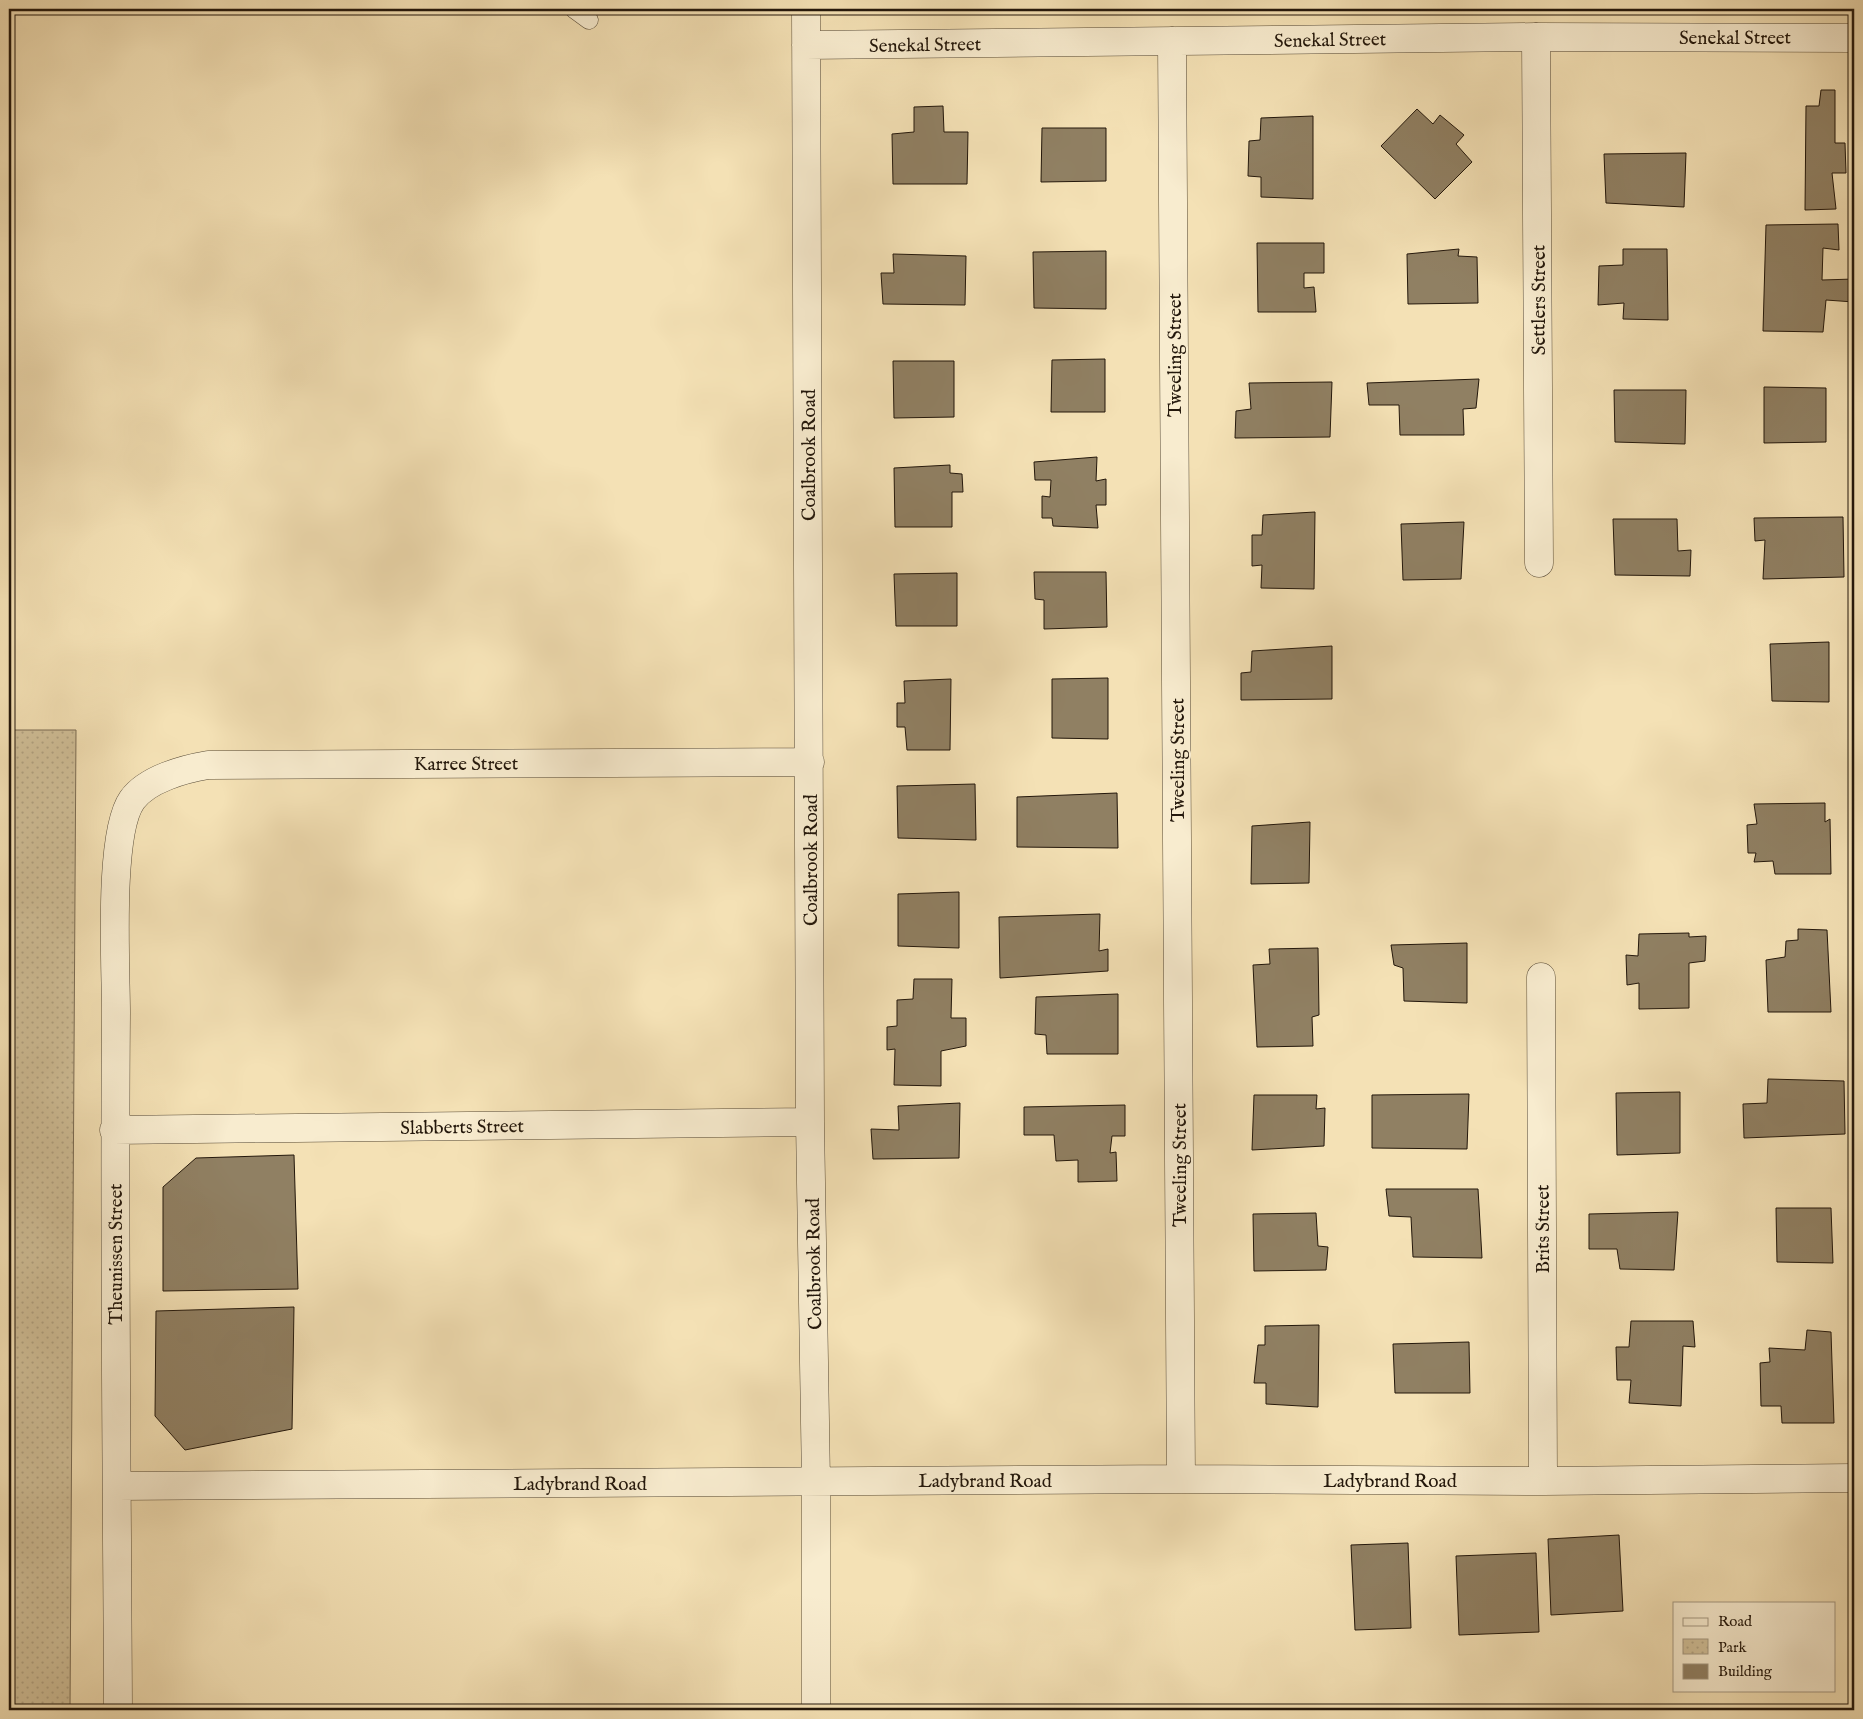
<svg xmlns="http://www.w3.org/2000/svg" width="1863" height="1719" font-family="'IM FELL English',serif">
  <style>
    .park { fill: url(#park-dots); stroke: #7a6b52 }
    .building { fill: #908063; stroke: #23170b }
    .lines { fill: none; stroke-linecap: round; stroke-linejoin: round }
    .service-casing { stroke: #574a36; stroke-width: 19 }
    .minor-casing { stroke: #574a36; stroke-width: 29 }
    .service { stroke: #f8eccf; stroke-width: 18 }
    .minor { stroke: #f8eccf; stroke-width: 28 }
    .labels { text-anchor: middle; stroke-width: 4; stroke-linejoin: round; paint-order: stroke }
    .street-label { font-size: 19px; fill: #23170b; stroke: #f8eccf }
  </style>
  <defs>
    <pattern id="park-dots" width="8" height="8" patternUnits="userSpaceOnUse" patternTransform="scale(1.25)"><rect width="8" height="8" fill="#d0bf98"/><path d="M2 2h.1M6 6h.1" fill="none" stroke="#b2a382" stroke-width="1.8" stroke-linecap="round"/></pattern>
  </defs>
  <rect width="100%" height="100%" fill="#f4e1b5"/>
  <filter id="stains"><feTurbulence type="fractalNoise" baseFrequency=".004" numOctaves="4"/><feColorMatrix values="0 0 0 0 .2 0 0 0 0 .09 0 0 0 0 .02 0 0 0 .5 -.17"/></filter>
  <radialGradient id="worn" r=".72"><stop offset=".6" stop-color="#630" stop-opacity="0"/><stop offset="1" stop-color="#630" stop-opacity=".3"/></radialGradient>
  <path class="park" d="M 9,730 L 76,730 L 70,1710 L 9,1710 Z"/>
  <path class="building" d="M 1821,90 L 1835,90 L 1835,143 L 1845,143 L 1846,173 L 1832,173 L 1836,209 L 1805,210 L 1806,106 L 1819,106 Z
    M 943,106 L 944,132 L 968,132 L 967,184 L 893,184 L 892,134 L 914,132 L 914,107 Z
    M 1417,109 L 1433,124 L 1440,115 L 1464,135 L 1456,144 L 1472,162 L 1435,199 L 1381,146 Z
    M 1313,116 L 1313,199 L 1261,197 L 1261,177 L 1248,176 L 1249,141 L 1260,140 L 1261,118 Z
    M 1042,128 L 1106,128 L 1106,181 L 1041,182 Z
    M 1686,153 L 1684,207 L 1606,203 L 1604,154 Z
    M 1838,224 L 1839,250 L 1823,248 L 1822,280 L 1854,279 L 1854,302 L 1826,300 L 1823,332 L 1763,331 L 1766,225 Z
    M 1257,243 L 1324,243 L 1324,273 L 1304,273 L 1304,288 L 1314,287 L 1316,312 L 1258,312 Z
    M 1459,249 L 1458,256 L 1477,257 L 1478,303 L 1408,304 L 1407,254 Z
    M 1623,249 L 1667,249 L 1668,320 L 1623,319 L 1624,303 L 1598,305 L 1599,266 L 1623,265 Z
    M 1106,251 L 1106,309 L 1034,308 L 1033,252 Z
    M 893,254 L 966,256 L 965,305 L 883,304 L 881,273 L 894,273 Z
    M 1105,359 L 1105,412 L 1051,412 L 1052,360 Z
    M 893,361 L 954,361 L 954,417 L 894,418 Z
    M 1479,379 L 1476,408 L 1463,409 L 1464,435 L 1400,435 L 1399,405 L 1369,405 L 1367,383 Z
    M 1332,382 L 1330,437 L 1235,438 L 1236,411 L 1251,409 L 1249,383 Z
    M 1764,387 L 1826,388 L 1826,442 L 1764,443 Z
    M 1614,390 L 1686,390 L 1685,444 L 1615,442 Z
    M 1097,457 L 1096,481 L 1106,479 L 1106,505 L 1096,505 L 1098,528 L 1053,526 L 1052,518 L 1042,518 L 1042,496 L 1050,497 L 1051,480 L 1035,480 L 1034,462 Z
    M 950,465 L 950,473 L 962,474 L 963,492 L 952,492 L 952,527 L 895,527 L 894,468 Z
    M 1315,512 L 1314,589 L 1261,588 L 1262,565 L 1252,566 L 1252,535 L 1262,535 L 1263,515 Z
    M 1843,517 L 1844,577 L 1763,579 L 1765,540 L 1755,541 L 1754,518 Z
    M 1613,519 L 1677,519 L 1678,551 L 1691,550 L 1690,576 L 1615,575 Z
    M 1464,522 L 1461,579 L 1403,580 L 1401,524 Z
    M 1034,572 L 1106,572 L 1107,627 L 1044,629 L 1044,600 L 1035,599 Z
    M 957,573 L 957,626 L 896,626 L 894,574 Z
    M 1829,642 L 1829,702 L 1772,701 L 1770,644 Z
    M 1332,646 L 1332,699 L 1241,700 L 1241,673 L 1251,672 L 1252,651 Z
    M 1108,678 L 1108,739 L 1052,738 L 1052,679 Z
    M 951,679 L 950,750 L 907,750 L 905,727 L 897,727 L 897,703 L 905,703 L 904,681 Z
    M 975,784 L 976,840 L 898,838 L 897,786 Z
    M 1117,793 L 1118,848 L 1017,847 L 1017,797 Z
    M 1825,803 L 1825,822 L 1830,819 L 1831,874 L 1775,874 L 1773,861 L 1754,862 L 1756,853 L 1748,853 L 1747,825 L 1757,824 L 1754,804 Z
    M 1310,822 L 1309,883 L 1251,884 L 1252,826 Z
    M 959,892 L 959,948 L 898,946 L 898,894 Z
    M 1100,914 L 1099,951 L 1108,949 L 1108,971 L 1000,978 L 999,917 Z
    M 1798,929 L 1827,930 L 1831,1012 L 1768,1012 L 1766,960 L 1785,957 L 1786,941 L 1798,940 Z
    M 1689,933 L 1689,937 L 1706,936 L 1705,961 L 1689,963 L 1689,1008 L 1639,1009 L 1639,983 L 1627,985 L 1626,955 L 1638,956 L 1639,934 Z
    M 1467,943 L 1467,1003 L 1404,1001 L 1403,968 L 1394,965 L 1391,945 Z
    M 1318,948 L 1319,1015 L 1312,1017 L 1313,1046 L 1257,1047 L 1253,965 L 1270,964 L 1269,949 Z
    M 914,979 L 952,979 L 951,1018 L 966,1018 L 966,1046 L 941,1051 L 941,1086 L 894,1085 L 895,1049 L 887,1050 L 887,1027 L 897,1026 L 897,1000 L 913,999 Z
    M 1118,994 L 1118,1054 L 1047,1054 L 1046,1035 L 1035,1034 L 1036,997 Z
    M 1768,1079 L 1844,1081 L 1845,1134 L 1744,1138 L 1743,1104 L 1767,1103 Z
    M 1680,1092 L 1680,1153 L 1617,1155 L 1616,1093 Z
    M 1469,1094 L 1467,1149 L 1372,1148 L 1372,1095 Z
    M 1254,1095 L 1317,1095 L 1316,1109 L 1325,1108 L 1324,1146 L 1252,1150 Z
    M 960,1103 L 959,1158 L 873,1159 L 871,1129 L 899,1130 L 898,1106 Z
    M 1125,1105 L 1125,1136 L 1112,1136 L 1110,1153 L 1116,1152 L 1117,1181 L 1078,1182 L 1078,1160 L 1056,1161 L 1054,1135 L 1024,1135 L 1024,1107 Z
    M 294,1155 L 298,1289 L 163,1291 L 163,1187 L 196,1158 Z
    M 1386,1189 L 1478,1189 L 1482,1258 L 1413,1257 L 1411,1217 L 1389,1216 Z
    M 1776,1208 L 1831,1208 L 1833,1263 L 1777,1262 Z
    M 1678,1212 L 1674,1270 L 1620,1269 L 1617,1249 L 1589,1249 L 1589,1214 Z
    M 1316,1213 L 1318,1246 L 1328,1247 L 1326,1270 L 1254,1271 L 1253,1214 Z
    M 294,1307 L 292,1429 L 185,1450 L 155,1416 L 156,1311 Z
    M 1631,1321 L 1693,1321 L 1695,1347 L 1683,1346 L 1681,1406 L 1629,1403 L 1631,1380 L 1617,1380 L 1616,1347 L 1629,1347 Z
    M 1319,1325 L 1318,1407 L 1266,1404 L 1266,1383 L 1254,1383 L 1258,1345 L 1265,1345 L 1265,1326 Z
    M 1807,1330 L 1831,1332 L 1834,1423 L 1782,1423 L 1781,1406 L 1761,1406 L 1760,1363 L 1770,1362 L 1769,1348 L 1805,1350 Z
    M 1469,1342 L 1470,1393 L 1395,1393 L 1393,1344 Z
    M 1619,1535 L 1623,1611 L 1551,1615 L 1548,1539 Z
    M 1408,1543 L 1411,1628 L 1355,1630 L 1351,1545 Z
    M 1536,1553 L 1539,1632 L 1459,1635 L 1456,1556 Z"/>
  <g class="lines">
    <defs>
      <path id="service" d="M 574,9 L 589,20"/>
      <path id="minor" d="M 806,9 L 810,1122 L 816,1482 L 816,1710
        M 1536,37 L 1539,563
        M 1172,41 L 1181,1479
        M 806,45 L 1536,37 L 1854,38
        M 1541,977 L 1543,1481
        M 114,1130 L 810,1122
        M 117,1486 L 1181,1479 L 1543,1481 L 1854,1478
        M 118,1710 C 117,1478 114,1245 116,1013 C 116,967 108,834 132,800 C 147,779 184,769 208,765 L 810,762"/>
    </defs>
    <use href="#service" class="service-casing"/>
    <use href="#minor" class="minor-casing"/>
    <use href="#service" class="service"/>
    <use href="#minor" class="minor"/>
  </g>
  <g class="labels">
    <g class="street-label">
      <text x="1735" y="44">Senekal Street</text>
      <text transform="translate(1330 39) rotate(-1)" y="7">Senekal Street</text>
      <text transform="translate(925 44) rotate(-1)" y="7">Senekal Street</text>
      <text transform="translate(1538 300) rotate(-90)" y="7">Settlers Street</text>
      <text transform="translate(1174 355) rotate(-90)" y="7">Tweeling Street</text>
      <text transform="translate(808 455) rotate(-90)" y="7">Coalbrook Road</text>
      <text transform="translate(1177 760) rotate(-90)" y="7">Tweeling Street</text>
      <text x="466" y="770">Karree Street</text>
      <text transform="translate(810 860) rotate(-90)" y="7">Coalbrook Road</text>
      <text transform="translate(462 1126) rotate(-1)" y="7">Slabberts Street</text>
      <text transform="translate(1179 1165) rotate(-90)" y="7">Tweeling Street</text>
      <text transform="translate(1542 1229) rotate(-90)" y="7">Brits Street</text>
      <text transform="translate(115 1254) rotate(-90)" y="7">Theunissen Street</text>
      <text transform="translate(813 1264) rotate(-91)" y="7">Coalbrook Road</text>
      <text x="985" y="1487">Ladybrand Road</text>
      <text x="1390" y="1487">Ladybrand Road</text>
      <text x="580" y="1490">Ladybrand Road</text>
    </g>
  </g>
  <rect width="1863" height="1719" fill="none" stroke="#f4e1b5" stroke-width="30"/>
  <rect x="10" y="10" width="1843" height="1699" fill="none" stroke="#23170b" stroke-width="2.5"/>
  <rect x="15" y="15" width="1833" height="1689" fill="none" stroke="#23170b"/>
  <rect x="1673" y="1602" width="162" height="90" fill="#f8eccf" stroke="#a39781"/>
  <rect x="1683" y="1618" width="25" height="8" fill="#f8eccf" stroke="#a39781"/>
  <text x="1718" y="1626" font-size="15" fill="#23170b">Road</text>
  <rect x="1683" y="1639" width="25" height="15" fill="url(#park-dots)" stroke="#a39781"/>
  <text x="1718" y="1652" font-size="15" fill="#23170b">Park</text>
  <rect x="1683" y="1664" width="25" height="15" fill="#908063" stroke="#a39781"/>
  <text x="1718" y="1676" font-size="15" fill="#23170b">Building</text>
  <rect width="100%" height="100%" filter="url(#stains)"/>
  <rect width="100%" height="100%" fill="url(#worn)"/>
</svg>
